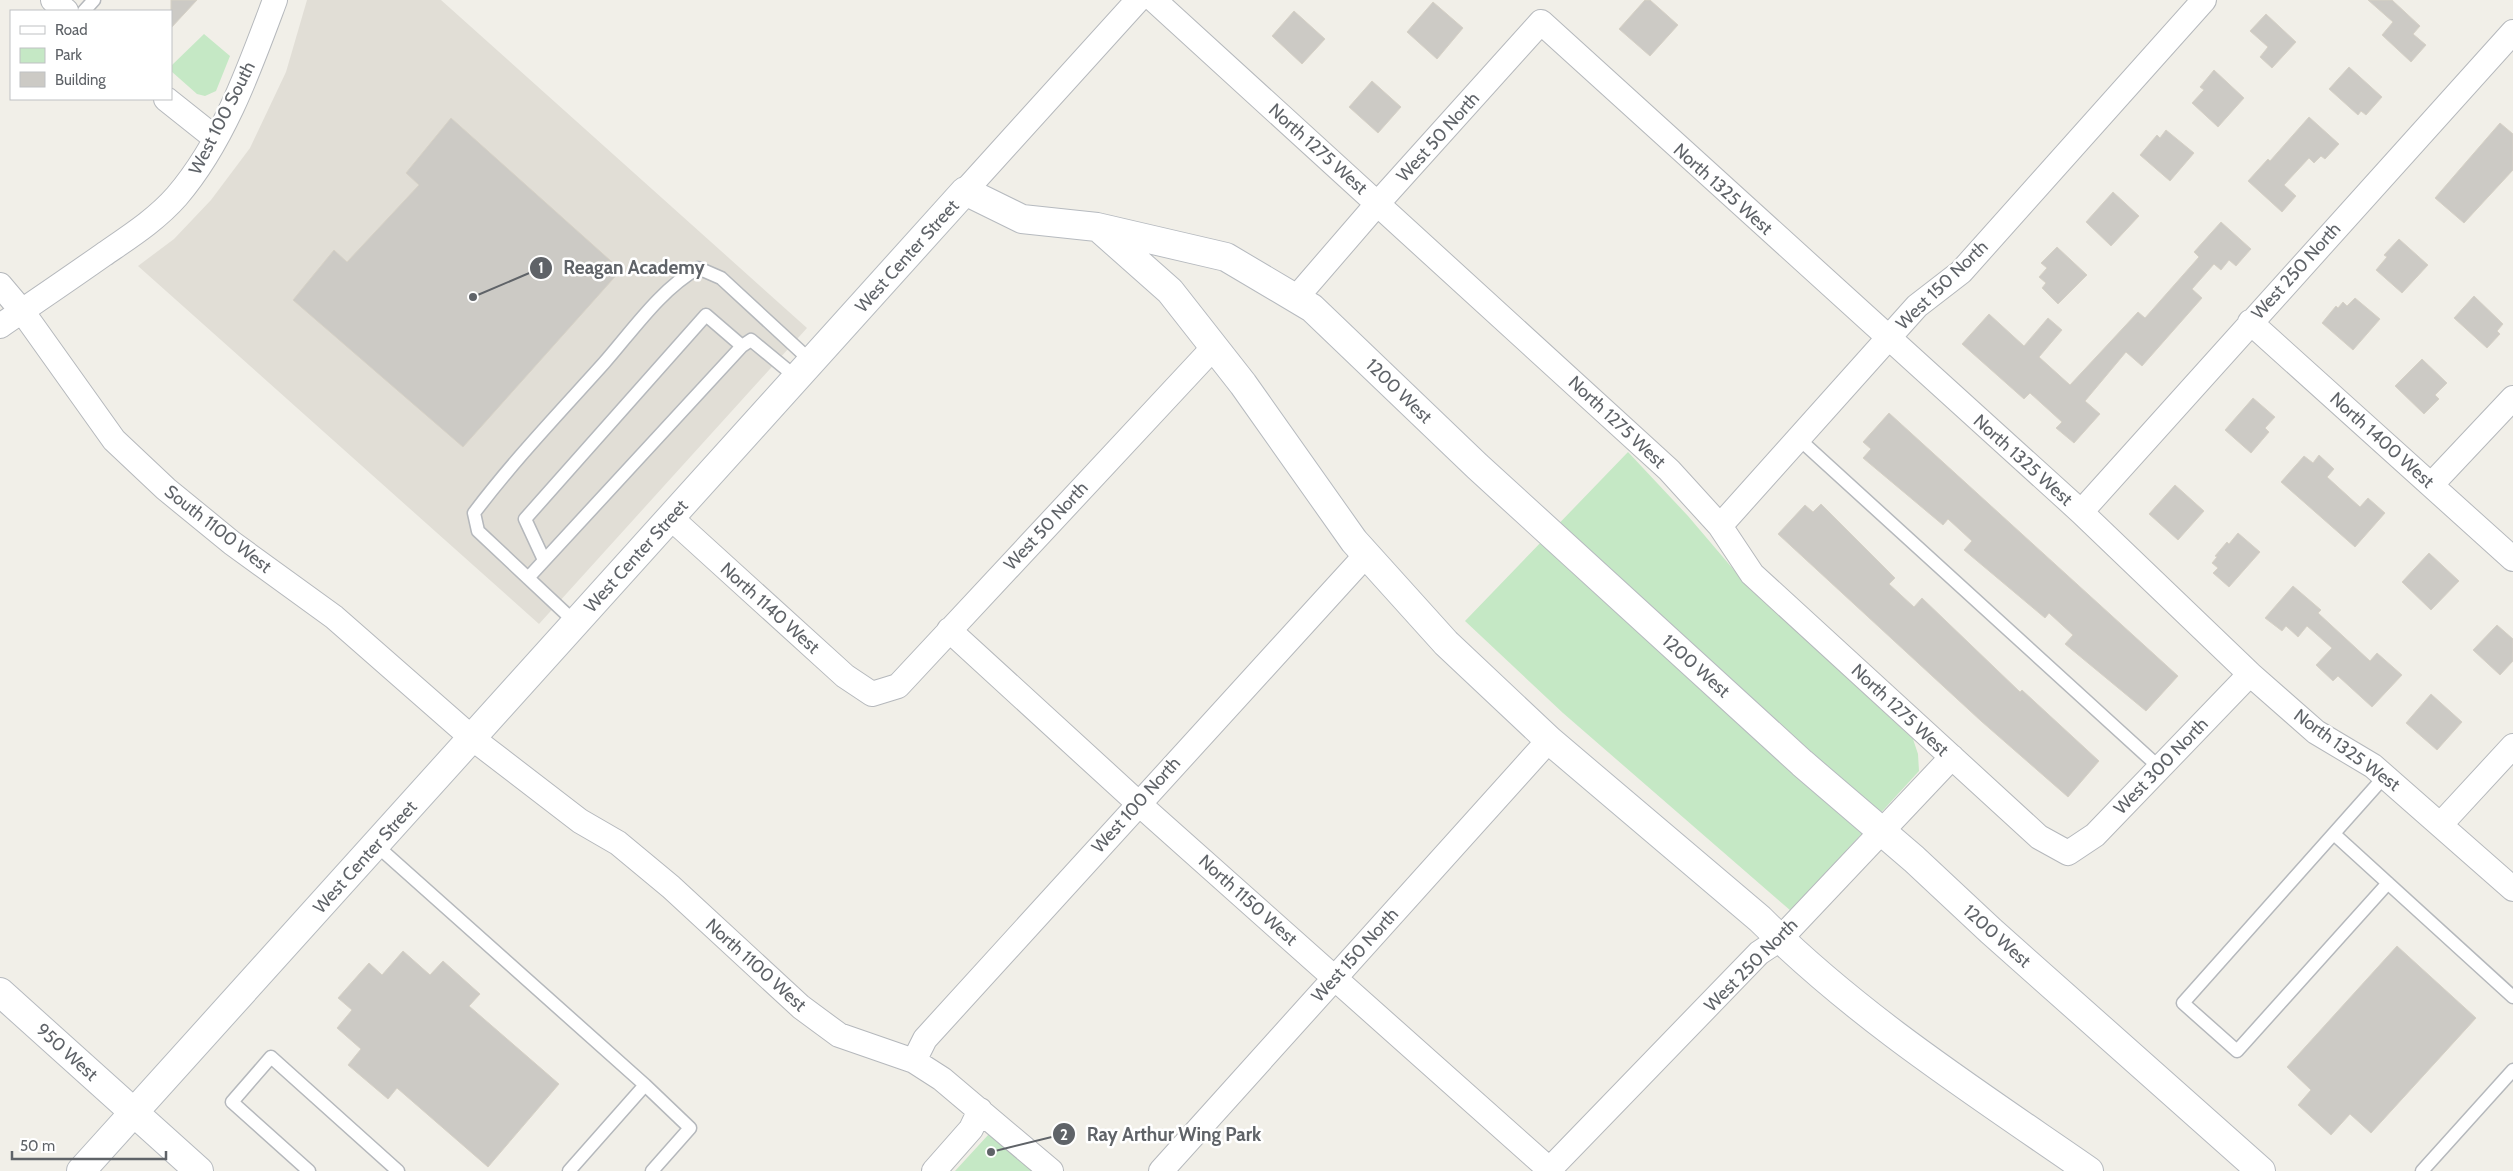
<svg xmlns="http://www.w3.org/2000/svg" width="2513" height="1171" font-family="Cabin,sans-serif">
  <style>
    .education { fill: #e1ded6 }
    .green { fill: #c5e8c5 }
    .building { fill: #cccac5; stroke: #d6d1c6 }
    .lines { fill: none; stroke-linecap: round; stroke-linejoin: round }
    .lane-casing { stroke: #b5b8bc; stroke-width: 15 }
    .street-casing { stroke: #b5b8bc; stroke-width: 26 }
    .secondary-casing { stroke: #b6babf; stroke-width: 30 }
    .lane { stroke: #fff; stroke-width: 12 }
    .street { stroke: #fff; stroke-width: 24 }
    .secondary { stroke: #fff; stroke-width: 28 }
    .labels { text-anchor: middle; stroke-width: 5; stroke-linejoin: round; paint-order: stroke }
    .street-label { font-size: 18px; fill: #5f6368; stroke: #fff }
    .leader { fill: none; stroke: #5f6368; stroke-width: 2 }
    .callout-dot { fill: #5f6368; stroke: #fff; stroke-width: 2 }
    .mark-label { font-size: 15px; text-anchor: middle; font-weight: bold; fill: #fff }
    .callout-label { font-size: 19px; text-anchor: middle; font-weight: bold; fill: #5f6368; stroke: #fff; stroke-width: 5; stroke-linejoin: round; paint-order: stroke }
  </style>
  <rect width="100%" height="100%" fill="#f1efe8"/>
  <path class="education" d="M 307,0 L 441,0 L 807,328 L 539,624 L 138,266 L 174,239 L 211,200 L 250,148 L 286,72 Z"/>
  <path class="green" d="M 204,34 L 230,56 L 216,91 L 205,96 L 197,94 L 171,71 L 171,66 Z
    M 1628,452 L 1688,516 L 1745,583 L 1913,739 L 1918,754 L 1919,771 L 1791,911 L 1563,713 L 1465,621 Z
    M 989,1134 L 1032,1171 L 955,1171 Z"/>
  <path class="building" d="M 171,0 L 197,0 L 171,28 Z
    M 1645,0 L 1650,0 L 1678,25 L 1650,56 L 1619,29 Z
    M 2368,0 L 2392,0 L 2420,26 L 2413,34 L 2426,45 L 2411,62 L 2382,35 L 2393,22 Z
    M 1433,2 L 1463,28 L 1437,59 L 1407,32 Z
    M 1294,11 L 1325,39 L 1302,64 L 1272,36 Z
    M 2266,14 L 2296,42 L 2272,68 L 2260,57 L 2268,47 L 2250,31 Z
    M 2349,67 L 2382,97 L 2366,115 L 2361,111 L 2358,115 L 2329,89 Z
    M 2214,70 L 2244,98 L 2218,127 L 2192,103 L 2204,90 L 2200,87 Z
    M 1372,81 L 1401,107 L 1378,133 L 1349,107 Z
    M 2309,117 L 2339,144 L 2325,159 L 2321,156 L 2314,163 L 2309,158 L 2284,185 L 2296,196 L 2282,212 L 2248,181 L 2268,159 L 2270,161 Z
    M 451,118 L 621,270 L 463,447 L 293,300 L 334,250 L 347,262 L 419,185 L 406,173 Z
    M 2500,123 L 2513,134 L 2513,170 L 2464,223 L 2435,198 Z
    M 2166,130 L 2194,153 L 2170,181 L 2140,155 L 2157,135 L 2160,138 Z
    M 2113,192 L 2139,216 L 2111,246 L 2086,222 Z
    M 2221,222 L 2251,249 L 2236,266 L 2229,260 L 2221,270 L 2214,264 L 2192,289 L 2202,298 L 2142,366 L 2126,352 L 2085,401 L 2100,414 L 2074,443 L 2056,428 L 2062,422 L 2030,393 L 2024,399 L 1962,344 L 1989,314 L 2024,346 L 2048,318 L 2062,330 L 2039,357 L 2070,385 L 2138,312 L 2145,318 L 2199,257 L 2194,252 Z
    M 2399,239 L 2428,265 L 2402,293 L 2376,270 L 2387,257 L 2384,255 Z
    M 2057,247 L 2087,275 L 2058,304 L 2042,288 L 2046,283 L 2039,277 L 2047,268 L 2041,263 Z
    M 2474,296 L 2503,324 L 2497,331 L 2500,334 L 2487,348 L 2454,318 Z
    M 2355,298 L 2380,319 L 2353,350 L 2322,323 L 2336,306 L 2338,308 L 2343,302 L 2347,306 Z
    M 2422,359 L 2447,383 L 2435,395 L 2439,399 L 2424,414 L 2395,386 Z
    M 2253,398 L 2275,417 L 2265,428 L 2269,432 L 2251,453 L 2225,430 Z
    M 1889,413 L 2178,676 L 2146,711 L 2065,644 L 2073,635 L 2049,613 L 2045,618 L 1964,550 L 1972,541 L 1948,519 L 1943,525 L 1863,458 L 1871,449 L 1863,442 Z
    M 2319,455 L 2334,469 L 2327,477 L 2360,507 L 2368,498 L 2385,513 L 2355,547 L 2281,482 L 2304,456 L 2313,463 Z
    M 2175,485 L 2204,511 L 2178,540 L 2149,514 Z
    M 1821,504 L 1895,578 L 1889,584 L 1914,607 L 1922,598 L 2020,692 L 2022,690 L 2099,761 L 2068,797 L 1981,721 L 1778,534 L 1805,505 L 1813,512 Z
    M 2238,533 L 2260,552 L 2229,587 L 2213,573 L 2218,568 L 2212,563 L 2217,557 L 2215,556 L 2227,542 L 2229,544 Z
    M 2429,553 L 2459,581 L 2431,610 L 2402,582 Z
    M 2293,586 L 2321,610 L 2318,613 L 2370,661 L 2377,653 L 2402,675 L 2372,707 L 2338,676 L 2333,681 L 2316,665 L 2332,648 L 2307,626 L 2298,637 L 2286,626 L 2282,631 L 2265,618 Z
    M 2497,625 L 2513,639 L 2513,661 L 2500,675 L 2473,650 Z
    M 2431,694 L 2462,722 L 2437,750 L 2406,723 Z
    M 2397,946 L 2476,1018 L 2371,1133 L 2350,1114 L 2331,1135 L 2298,1105 L 2311,1090 L 2287,1067 Z
    M 403,951 L 430,975 L 443,961 L 480,994 L 469,1006 L 559,1084 L 488,1167 L 397,1088 L 388,1099 L 348,1065 L 361,1049 L 337,1028 L 352,1010 L 338,998 L 369,963 L 382,975 Z"/>
  <g class="lines">
    <defs>
      <path id="lane" d="M 84,11 L 94,0
        M 1799,439 L 2160,768
        M 544,560 L 525,519 L 706,315 L 742,346
        M 528,578 L 742,346 L 751,340 L 797,378
        M 576,623 L 478,531 L 474,513 C 514,460 560,412 604,363 C 633,330 660,290 698,268 L 721,278 L 812,362
        M 2385,776 L 2183,1003 L 2237,1051 L 2388,883
        M 2334,834 L 2513,997
        M 376,845 L 645,1085 L 569,1171
        M 645,1085 L 690,1128 L 652,1171
        M 309,1171 L 232,1102 L 271,1057 L 398,1171
        M 2422,1171 L 2513,1070"/>
      <path id="street" d="M 53,0 L 66,11
        M 1154,0 L 1669,470 L 1720,526 L 1752,574 L 2039,837 L 2068,853 L 2095,835 L 2250,674
        M 166,99 L 215,138
        M 965,191 L 1138,0
        M 0,285 L 22,311 L 114,440 L 166,489 L 232,543 L 334,617 L 472,738 L 580,821 L 618,843 L 671,887 L 801,1007 L 839,1035 L 914,1061 L 942,1079 L 1051,1171
        M 1296,298 L 1378,203 L 1541,22 L 2081,512 L 2250,674 L 2316,732 L 2373,766 L 2513,889
        M 2250,322 L 2513,559
        M 0,326 C 35,302 69,279 103,255 C 129,237 156,220 177,196 C 224,141 250,67 275,0
        M 2432,484 L 2513,398
        M 2081,512 L 2513,32
        M 671,518 L 845,676 L 872,694 L 898,686 L 1214,347
        M 1720,526 L 1917,306 L 1961,272 L 2204,0
        M 949,630 L 1138,803 L 1550,1170
        M 2441,824 L 2513,746
        M 914,1061 L 925,1039 L 1366,555
        M 934,1171 L 971,1129 L 980,1110
        M 1161,1171 L 1549,740
        M 1548,1171 L 1759,953 L 1780,939 L 1952,757"/>
      <path id="secondary" d="M 1100,229 L 1170,291 L 1243,384 L 1354,541 L 1446,643 L 1549,740 L 1760,919 C 1858,1017 1975,1092 2089,1171
        M 0,992 L 199,1171
        M 81,1171 L 965,191 L 1022,219 L 1097,227 L 1226,257 L 1312,308 L 1477,466 L 1802,763 L 1914,859 L 1991,931 L 2261,1171"/>
    </defs>
    <use href="#lane" class="lane-casing"/>
    <use href="#street" class="street-casing"/>
    <use href="#secondary" class="secondary-casing"/>
    <use href="#lane" class="lane"/>
    <use href="#street" class="street"/>
    <use href="#secondary" class="secondary"/>
  </g>
  <g class="labels">
    <g class="street-label">
      <text transform="translate(222 118) rotate(-63)" y="6">West 100 South</text>
      <text transform="translate(1438 137) rotate(-48)" y="6">West 50 North</text>
      <text transform="translate(1318 149) rotate(42)" y="6">North 1275 West</text>
      <text transform="translate(1723 189) rotate(42)" y="6">North 1325 West</text>
      <text transform="translate(907 256) rotate(-48)" y="6">West Center Street</text>
      <text transform="translate(2296 271) rotate(-48)" y="6">West 250 North</text>
      <text transform="translate(1942 285) rotate(-44)" y="6">West 150 North</text>
      <text transform="translate(1399 391) rotate(44)" y="6">1200 West</text>
      <text transform="translate(1617 422) rotate(43)" y="6">North 1275 West</text>
      <text transform="translate(2382 440) rotate(42)" y="6">North 1400 West</text>
      <text transform="translate(2023 460) rotate(42)" y="6">North 1325 West</text>
      <text transform="translate(1046 526) rotate(-47)" y="6">West 50 North</text>
      <text transform="translate(218 529) rotate(38)" y="6">South 1100 West</text>
      <text transform="translate(636 556) rotate(-48)" y="6">West Center Street</text>
      <text transform="translate(770 608) rotate(42)" y="6">North 1140 West</text>
      <text transform="translate(1696 666) rotate(42)" y="6">1200 West</text>
      <text transform="translate(1900 710) rotate(43)" y="6">North 1275 West</text>
      <text transform="translate(2347 750) rotate(36)" y="6">North 1325 West</text>
      <text transform="translate(2161 766) rotate(-46)" y="6">West 300 North</text>
      <text transform="translate(1136 805) rotate(-48)" y="6">West 100 North</text>
      <text transform="translate(365 857) rotate(-48)" y="6">West Center Street</text>
      <text transform="translate(1248 900) rotate(42)" y="6">North 1150 West</text>
      <text transform="translate(1997 936) rotate(42)" y="6">1200 West</text>
      <text transform="translate(1355 955) rotate(-48)" y="6">West 150 North</text>
      <text transform="translate(756 965) rotate(42)" y="6">North 1100 West</text>
      <text transform="translate(1751 965) rotate(-45)" y="6">West 250 North</text>
      <text transform="translate(67 1052) rotate(42)" y="6">950 West</text>
    </g>
  </g>
  <path class="leader" d="M473 297L541 268M991 1152L1064 1134"/>
  <g class="callout-dot">
    <circle cx="473" cy="297" r="5"/>
    <circle cx="991" cy="1152" r="5"/>
    <circle cx="541" cy="268" r="12"/>
    <circle cx="1064" cy="1134" r="12"/>
  </g>
  <g class="mark-label">
    <text x="541" y="273">1</text>
    <text x="1064" y="1140">2</text>
  </g>
  <g class="callout-label">
    <text x="634" y="274">Reagan Academy</text>
    <text x="1174" y="1141">Ray Arthur Wing Park</text>
  </g>
  <rect x="10" y="10" width="162" height="90" fill="#ffffff" stroke="#bfc1c3"/>
  <rect x="20" y="26" width="25" height="8" fill="#ffffff" stroke="#bfc1c3"/>
  <text x="55" y="35" font-size="15" fill="#5f6368">Road</text>
  <rect x="20" y="48" width="25" height="15" fill="#c5e8c5" stroke="#bfc1c3"/>
  <text x="55" y="60" font-size="15" fill="#5f6368">Park</text>
  <rect x="20" y="72" width="25" height="15" fill="#cccac5" stroke="#bfc1c3"/>
  <text x="55" y="85" font-size="15" fill="#5f6368">Building</text>
  <path d="M12 1151v8h154v-8" fill="none" stroke="#5f6368" stroke-width="2.5"/>
  <text x="20" y="1151" font-size="15" fill="#5f6368" stroke="#ffffff" stroke-width="4" paint-order="stroke">50 m</text>
</svg>
